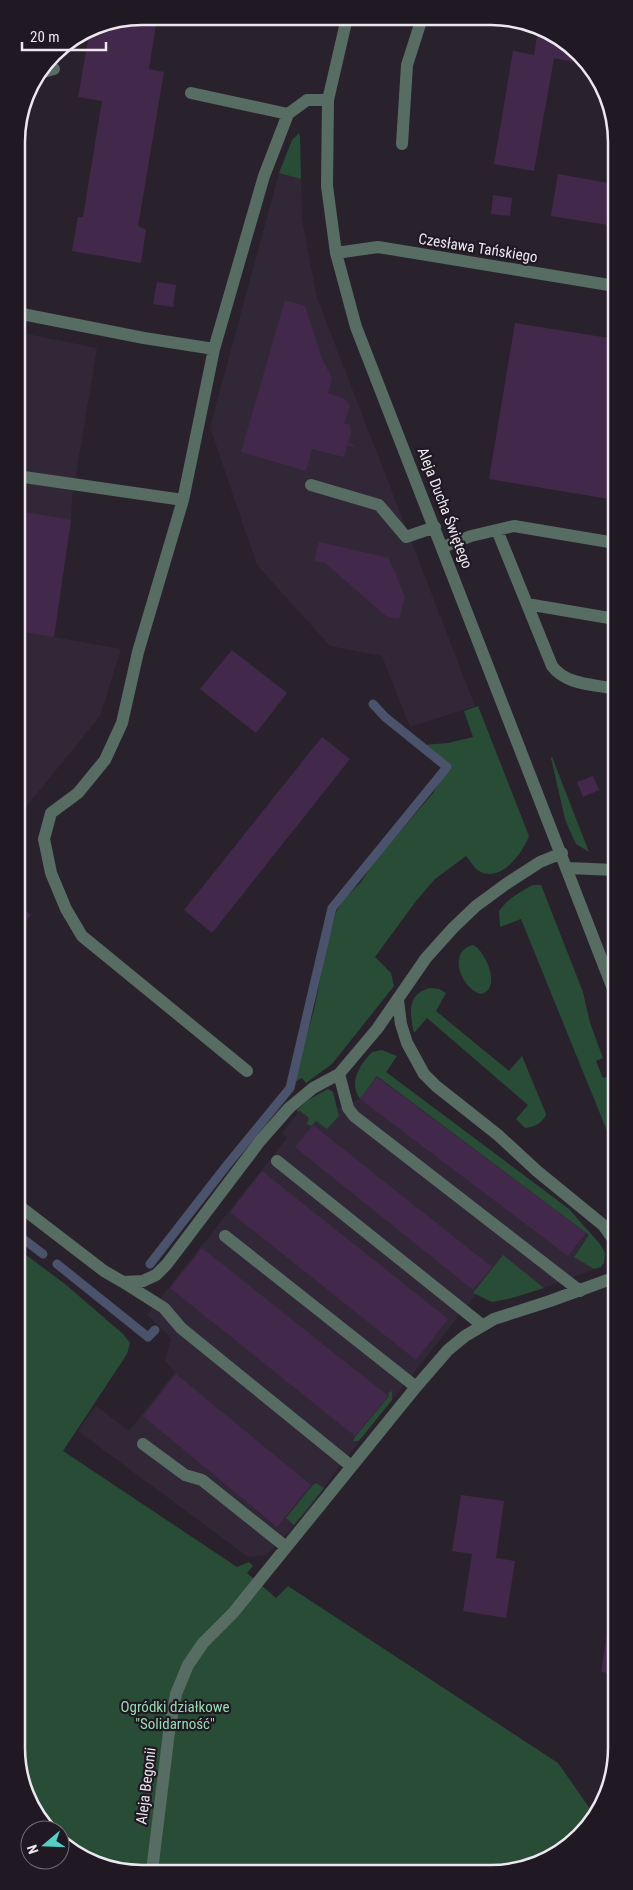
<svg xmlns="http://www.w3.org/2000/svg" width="633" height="1890" font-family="'Roboto Condensed',sans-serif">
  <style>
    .built { fill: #322737 }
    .green { fill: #294c36 }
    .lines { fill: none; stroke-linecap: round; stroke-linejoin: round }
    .stream { stroke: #4b526b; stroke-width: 9 }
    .building { fill: #42294b }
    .minor { stroke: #576c62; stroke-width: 12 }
    .labels { text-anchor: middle; stroke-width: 4.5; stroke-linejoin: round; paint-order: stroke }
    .street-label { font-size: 15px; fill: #ede8ef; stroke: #201823 }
    .park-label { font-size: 15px; fill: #96ddaf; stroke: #201823 }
    .rim { fill: none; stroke: #ede8ef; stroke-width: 2.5 }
  </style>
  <rect width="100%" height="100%" fill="#29222c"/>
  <path class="built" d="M 279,173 L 301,179 L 302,219 L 317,298 L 475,706 L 410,727 L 382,656 L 330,646 L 257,565 L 210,427 Z
    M 17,332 L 97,348 L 72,498 L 71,519 L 54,637 L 121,649 L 100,716 L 17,818 Z
    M 377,1076 L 590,1235 L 574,1256 L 594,1269 L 544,1288 L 505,1258 L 334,1473 L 311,1507 L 267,1555 L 248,1557 L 78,1431 L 96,1406 L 129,1431 L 175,1372 L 165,1361 L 171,1339 L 167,1334 L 147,1315 L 287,1138 L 282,1133 L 300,1110 L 309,1118 L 324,1124 L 337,1109 L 360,1099 Z"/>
  <path class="green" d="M 299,133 L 300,137 L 301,179 L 279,173 L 292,140 Z
    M 478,706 L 529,836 C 523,852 501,884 479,871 C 474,868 470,860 466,856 L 435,879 L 416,901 L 375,957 L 391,973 L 394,986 L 332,1064 L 306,1083 L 302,1078 L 293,1083 L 314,1010 L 326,949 L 336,912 L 344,899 L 361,882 L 374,862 L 433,793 L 440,780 L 451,768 L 423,745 L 448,743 L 473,737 L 464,711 Z
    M 552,757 L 589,852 L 576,844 L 570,831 L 565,819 L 551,758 Z
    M 533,885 L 541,885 L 583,992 L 590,1023 L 603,1058 L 596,1061 L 603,1078 L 610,1076 L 616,1091 L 616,1153 L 521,919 L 500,927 L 499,911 C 508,899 519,892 533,885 Z
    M 473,945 C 486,951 502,989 481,994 C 462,989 446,952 473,945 Z
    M 430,988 L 439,989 L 446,993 L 436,1011 L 509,1071 L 522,1056 L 546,1114 C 543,1123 535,1127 525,1128 L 516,1119 L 528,1105 L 427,1018 L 414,1033 C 410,1015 406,994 430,988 Z
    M 382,1050 L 397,1056 L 386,1072 L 569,1209 L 600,1244 L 605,1253 L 604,1263 L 601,1267 L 594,1269 L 574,1257 L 589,1235 L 377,1076 L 360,1099 C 348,1082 360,1065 372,1052 Z
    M 328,1089 L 333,1092 L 339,1116 L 327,1129 L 316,1121 L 311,1126 L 307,1124 L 309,1118 L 300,1111 L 298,1112 L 297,1110 L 308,1100 Z
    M 18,1249 L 65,1284 L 123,1334 L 130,1343 L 127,1354 L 63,1451 L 237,1567 L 249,1562 L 253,1566 L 247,1573 L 276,1598 L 288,1586 L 558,1763 L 595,1816 L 586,1831 L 554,1857 L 516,1871 L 117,1871 L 60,1841 L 60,1830 L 49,1830 L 19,1773 Z
    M 503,1255 L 544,1288 L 512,1298 L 492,1302 L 473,1293 Z
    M 392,1391 L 392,1400 L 362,1437 L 358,1441 L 353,1441 L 355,1437 L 389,1396 L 388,1393 Z
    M 316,1483 L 324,1488 L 294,1525 L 286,1518 L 312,1486 Z"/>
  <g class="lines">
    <path class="stream" d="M 18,1235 L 43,1254
      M 57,1264 L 148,1337 L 155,1330
      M 150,1264 L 227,1165 L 290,1088 L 332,908 L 447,767 L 385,717 L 373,704"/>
  </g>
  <path class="building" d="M 124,20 L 156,25 L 149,69 L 164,72 L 138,226 L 146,230 L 141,263 L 72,251 L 78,217 L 83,217 L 102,101 L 78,97 L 90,28 L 94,26 Z
    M 538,30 L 576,51 L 574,62 L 554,58 L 534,171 L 494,164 L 513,51 L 534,55 Z
    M 558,174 L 614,184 L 614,226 L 551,216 Z
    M 493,195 L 512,198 L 510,216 L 491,214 Z
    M 157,282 L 176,285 L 173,307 L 153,304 Z
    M 285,300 L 305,306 L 322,359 L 332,378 L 328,393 L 345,399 L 350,406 L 344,423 L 350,425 L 351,433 L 348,443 L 354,445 L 353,447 L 347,445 L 344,457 L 312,449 L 306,471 L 241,452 Z
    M 515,323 L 615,339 L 615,500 L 489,479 Z
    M 18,511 L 71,520 L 54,637 L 17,631 Z
    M 319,542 L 389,558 L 405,597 L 399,619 L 386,616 L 325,563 L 314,561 Z
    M 232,650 L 287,693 L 256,733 L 200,689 Z
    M 322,737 L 350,759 L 212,933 L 184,910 Z
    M 593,776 L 599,790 L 583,797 L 577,782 Z
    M 18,904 L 31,915 L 18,931 Z
    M 377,1077 L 586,1233 L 568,1256 L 360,1099 Z
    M 313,1125 L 492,1267 L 473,1290 L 295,1147 Z
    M 262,1171 L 448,1319 L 416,1360 L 230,1212 Z
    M 202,1248 L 388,1396 L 355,1436 L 170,1288 Z
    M 176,1374 L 311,1485 L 277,1527 L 143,1416 Z
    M 615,1416 L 616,1416 L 616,1475 L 608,1474 Z
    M 461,1495 L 504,1501 L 496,1558 L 515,1561 L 506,1618 L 463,1611 L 472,1554 L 452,1551 Z
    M 610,1616 L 616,1617 L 616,1674 L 601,1672 Z"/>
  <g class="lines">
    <path class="minor" d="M 347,18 L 328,100 L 327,186 L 336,253 L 356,327 L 615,994
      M 39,73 L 54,69
      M 191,93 L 288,114
      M 402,144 L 407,65 L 422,18
      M 336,253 L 378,247 L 615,286
      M 17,313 L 144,338 L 214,349
      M 17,476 L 183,500
      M 311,485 L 379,505 L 406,537 L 435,527
      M 497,530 L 552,666 C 566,685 593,684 615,689
      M 443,547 L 471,536 L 514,526 L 615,543
      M 527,604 L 615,619
      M 568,868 L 615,870
      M 398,1000 L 401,1024 L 407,1043 L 424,1074 L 436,1086 L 498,1135 L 537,1171 L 603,1225 L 616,1243
      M 247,1071 L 82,936 L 66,909 L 51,873 L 44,839 L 51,813 L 78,793 L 105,760 L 122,723 L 138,652 L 183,500 L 214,349 L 264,176 L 288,114 L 307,100 L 328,100
      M 339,1074 L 348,1108 L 354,1116 L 580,1291
      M 277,1161 L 482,1325
      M 18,1205 L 104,1271 L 123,1282 L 143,1281 L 156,1275 L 167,1264 L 260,1141 L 289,1108 L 313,1088 L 339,1074 L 377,1029 L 426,958 L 453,928 L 476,906 L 506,884 L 540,862 L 562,853
      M 225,1236 L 416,1387
      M 123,1282 L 164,1308 L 181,1328 L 351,1466
      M 143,1444 L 185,1475 L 202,1480 L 286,1547
      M 152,1871 L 169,1732 L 176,1694 L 188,1665 L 203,1643 L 233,1613 L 416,1387 L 448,1350 L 465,1336 L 494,1319 L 550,1301 L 616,1277"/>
  </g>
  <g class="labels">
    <g class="street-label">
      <text transform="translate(478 248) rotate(9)" y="5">Czesława Tańskiego</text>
      <text transform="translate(445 508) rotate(69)" y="5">Aleja Ducha Świętego</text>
      <text transform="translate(146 1786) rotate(-83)" y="5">Aleja Begonii</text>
    </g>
    <g class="park-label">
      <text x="175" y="1712">Ogródki działkowe<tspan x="175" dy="17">"Solidarność"</tspan></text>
    </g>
  </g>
  <path d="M0 0H633V1890H0ZM142 25H491A117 117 0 0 1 608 142V1748A117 117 0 0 1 491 1865H142A117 117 0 0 1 25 1748V142A117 117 0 0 1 142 25Z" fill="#201823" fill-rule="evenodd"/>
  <path class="rim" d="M142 25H491A117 117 0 0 1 608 142V1748A117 117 0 0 1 491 1865H142A117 117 0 0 1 25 1748V142A117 117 0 0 1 142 25Z"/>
  <g transform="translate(45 1845) rotate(251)"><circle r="24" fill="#201823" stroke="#726b75"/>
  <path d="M0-4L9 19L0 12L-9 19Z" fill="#55cec4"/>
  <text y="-8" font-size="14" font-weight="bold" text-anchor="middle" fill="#ede8ef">N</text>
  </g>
  <path d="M22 42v8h84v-8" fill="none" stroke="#ede8ef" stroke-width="2.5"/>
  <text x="30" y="42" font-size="15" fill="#ede8ef" stroke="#201823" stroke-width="4" paint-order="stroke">20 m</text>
</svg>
